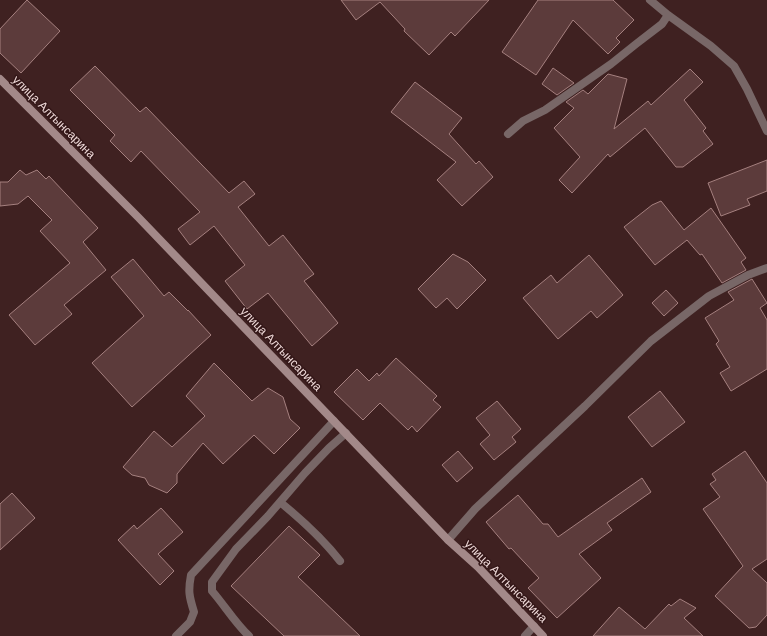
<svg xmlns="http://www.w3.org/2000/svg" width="767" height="636" font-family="'DM Sans',sans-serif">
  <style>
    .building { fill: #5c3b3b; stroke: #a5807f }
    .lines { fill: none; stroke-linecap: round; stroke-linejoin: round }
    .lane { stroke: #786767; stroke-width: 8 }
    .street { stroke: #786767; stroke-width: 8 }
    .secondary { stroke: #a38989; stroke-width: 8 }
    .labels { text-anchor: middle; stroke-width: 3; stroke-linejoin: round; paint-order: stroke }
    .street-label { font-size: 12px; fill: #eed9d8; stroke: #341718 }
  </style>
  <rect width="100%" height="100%" fill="#3f2121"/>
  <path class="building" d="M 27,0 L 60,31 L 21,73 L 0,53 L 0,29 Z
    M 341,0 L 489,0 L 455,36 L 451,32 L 429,55 L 404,31 L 405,29 L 380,2 L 356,20 Z
    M 538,0 L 613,0 L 634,20 L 616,38 L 620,42 L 608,54 L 573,20 L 536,75 L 502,52 Z
    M 95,66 L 140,112 L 146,107 L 229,193 L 244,181 L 255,194 L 238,207 L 269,246 L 283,235 L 314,274 L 304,281 L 338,323 L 312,346 L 268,293 L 247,309 L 225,281 L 245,265 L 214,226 L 190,245 L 178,229 L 200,212 L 141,151 L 131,162 L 110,141 L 115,135 L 70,90 Z
    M 553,68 L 574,83 L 557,95 L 542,84 Z
    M 690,69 L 703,82 L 684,100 L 706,128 L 703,131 L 713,144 L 683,167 L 676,167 L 645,128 L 610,157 L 608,154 L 572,193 L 559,180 L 580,157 L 554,128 L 574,108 L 566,102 L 583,90 L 588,94 L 608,74 L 627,79 L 614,129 L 648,101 L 651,105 Z
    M 415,82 L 462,118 L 449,134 L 476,164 L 479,161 L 493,177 L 462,206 L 437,180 L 456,162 L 391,112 Z
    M 767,160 L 767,191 L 747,199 L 750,205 L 721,216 L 708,183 Z
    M 20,170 L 26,175 L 37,170 L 46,179 L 49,176 L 98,228 L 83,242 L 106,270 L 64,305 L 72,314 L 35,345 L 9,315 L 70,263 L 40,231 L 52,220 L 28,196 L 18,204 L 0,206 L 0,182 L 8,182 Z
    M 661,201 L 684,230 L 711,208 L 746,258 L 741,262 L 746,270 L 722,283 L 702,254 L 700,255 L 687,240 L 655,265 L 624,227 L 652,205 Z
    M 453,254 L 468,262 L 486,280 L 457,309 L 447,298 L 436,308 L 418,289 Z
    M 589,255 L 623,295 L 597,318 L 591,311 L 558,339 L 523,298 L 551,275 L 557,283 Z
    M 133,259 L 164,296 L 169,292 L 188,311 L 188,310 L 211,335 L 132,407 L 92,363 L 144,316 L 111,277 Z
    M 752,279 L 767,303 L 760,308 L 767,320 L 767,369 L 731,391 L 720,373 L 730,367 L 716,344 L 719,341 L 705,318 L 734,300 L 728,292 Z
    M 666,290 L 678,303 L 664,316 L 652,303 Z
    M 396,358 L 437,396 L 433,400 L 441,407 L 417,432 L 412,426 L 408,430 L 380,403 L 363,420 L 334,392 L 357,369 L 369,381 L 377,373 L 379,376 Z
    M 214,363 L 252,401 L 268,388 L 283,397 L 290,419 L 300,428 L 274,454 L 254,435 L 223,464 L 203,443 L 177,474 L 177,483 L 167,493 L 149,485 L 145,478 L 132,475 L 123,467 L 154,431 L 172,447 L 205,416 L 186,396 Z
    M 660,391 L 685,422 L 652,447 L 628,417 Z
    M 497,401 L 521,429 L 512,437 L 516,442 L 494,460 L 480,444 L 490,435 L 476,418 Z
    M 458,451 L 473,468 L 457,482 L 442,465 Z
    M 745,451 L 767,483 L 767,559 L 752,569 L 767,583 L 767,615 L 756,627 L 749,628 L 715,596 L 743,566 L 703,509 L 720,497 L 710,484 L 716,480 L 712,474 Z
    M 642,478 L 651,492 L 607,523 L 612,530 L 579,554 L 601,578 L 557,618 L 528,588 L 539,578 L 511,548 L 509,549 L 486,522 L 518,495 L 543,524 L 548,524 L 558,537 Z
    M 12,493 L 35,518 L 0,550 L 0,504 Z
    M 161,508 L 183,532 L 158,554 L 174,571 L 160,585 L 118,540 L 134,525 L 137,529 Z
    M 289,526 L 320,555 L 298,577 L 360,636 L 284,636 L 231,586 Z
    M 680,599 L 696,608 L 684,618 L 703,636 L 593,636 L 619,607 L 645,629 L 669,604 L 671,606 Z"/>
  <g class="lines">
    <path class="lane" d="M 280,502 C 302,520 323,539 340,561
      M 249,636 C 235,623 225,606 212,591 L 212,582 L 236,549 L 268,516 L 305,473 L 329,448 L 346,433
      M 525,636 L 534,626"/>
    <path class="street" d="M 650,0 L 668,15 L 711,46 L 734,66 L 747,89 L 767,131
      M 508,134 L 523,121 L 545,110 L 611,64 L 636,44 L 662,24 L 668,15
      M 448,540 L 475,509 L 585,406 L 651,341 L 709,296 L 748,275 L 767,268
      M 176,636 L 190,622 L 194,612 C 189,596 188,591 191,575 L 334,421"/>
    <path class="secondary" d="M 0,79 L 138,217 L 448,540 L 478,567 L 543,636"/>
  </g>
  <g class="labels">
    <g class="street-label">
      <text transform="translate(54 117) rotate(45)" y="4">улица Алтынсарина</text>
      <text transform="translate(281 349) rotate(46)" y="4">улица Алтынсарина</text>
      <text transform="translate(506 581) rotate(45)" y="4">улица Алтынсарина</text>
    </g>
  </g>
</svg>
